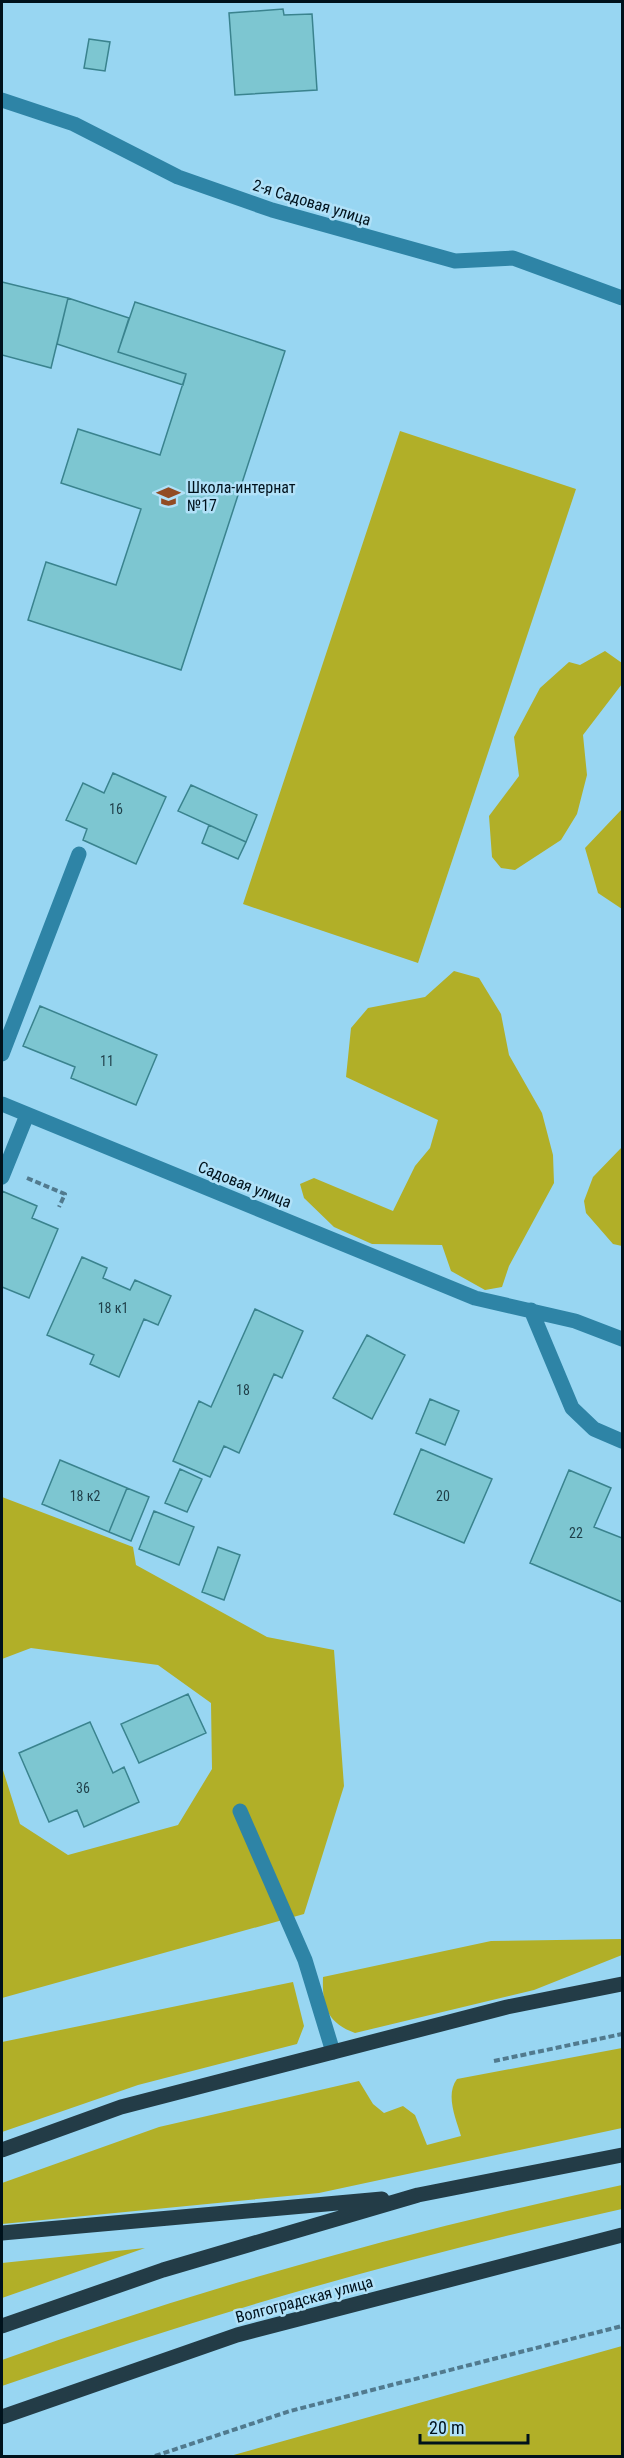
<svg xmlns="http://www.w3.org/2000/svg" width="624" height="2458" font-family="'Roboto Condensed',sans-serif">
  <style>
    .green { fill: #b1af28 }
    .building { fill: #7dc6d1; stroke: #3a838e; stroke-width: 1.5 }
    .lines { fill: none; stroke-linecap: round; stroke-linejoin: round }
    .path { stroke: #517a8e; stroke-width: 4; stroke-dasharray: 6 3; stroke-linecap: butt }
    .minor { stroke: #2e84a6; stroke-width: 15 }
    .major { stroke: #233c47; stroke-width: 15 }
    .labels { text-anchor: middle; stroke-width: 5; stroke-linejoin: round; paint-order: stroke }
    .number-label { font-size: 14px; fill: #1f3f49 }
    .street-label { font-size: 16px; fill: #00121c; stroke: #b1e1f8 }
    .poi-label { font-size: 16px; fill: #00121c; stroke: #b1e1f8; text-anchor: start }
  </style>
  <rect width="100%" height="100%" fill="#98d6f2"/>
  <path class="green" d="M 400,431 L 576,489 L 418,963 L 243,904 Z
    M 605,651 L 622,663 L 622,684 L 583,735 L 587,775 L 577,814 L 561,840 L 515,870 L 501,868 L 492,857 L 489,816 L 519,776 L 514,737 L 540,688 L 569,662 L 580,665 Z
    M 622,809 L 622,909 L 598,893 L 585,848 Z
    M 454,971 L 479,978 L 501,1014 L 509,1055 L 542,1113 L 553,1155 L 554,1183 L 509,1266 L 502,1287 L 485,1290 L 451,1271 L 442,1245 L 372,1244 L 334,1227 L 304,1198 L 300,1184 L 314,1178 L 393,1211 L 415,1166 L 430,1148 L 438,1120 L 346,1077 L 351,1028 L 368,1008 L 425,997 Z
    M 622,1147 L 622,1246 L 613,1244 L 586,1213 L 584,1201 L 593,1177 Z
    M 2,1497 L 133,1547 L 136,1565 L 267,1637 L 334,1650 L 344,1786 L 304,1914 L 2,1998 L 2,1767 L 20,1824 L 68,1855 L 178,1825 L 212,1769 L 211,1703 L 158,1665 L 31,1648 L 2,1659 Z
    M 622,1939 L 622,1955 L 534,1990 L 355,2033 C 327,2023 322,2006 323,1977 L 491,1941 Z
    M 293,1982 L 304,2026 L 297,2044 L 138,2085 L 2,2132 L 2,2042 Z
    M 622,2048 L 622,2128 L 319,2193 L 2,2224 L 2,2183 L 159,2127 L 359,2081 L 373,2104 L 384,2113 L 403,2106 L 415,2115 L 427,2145 L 461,2136 C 456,2119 445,2095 457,2079 Z
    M 622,2185 L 622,2209 C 413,2255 204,2315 2,2386 L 2,2360 C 204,2287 412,2230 622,2185 Z
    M 145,2248 L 2,2298 L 2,2263 Z
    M 622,2346 L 622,2456 L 230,2456 Z"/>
  <path class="building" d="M 283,9 L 284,15 L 312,14 L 317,90 L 235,95 L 229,13 Z
    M 89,39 L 110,42 L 105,71 L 84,68 Z
    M 2,282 L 68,298 L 51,368 L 2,355 Z
    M 68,298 L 129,318 L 118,352 L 186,374 L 183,385 L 57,344 Z
    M 135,302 L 285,351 L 181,670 L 28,620 L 46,562 L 116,585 L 141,509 L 61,483 L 78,429 L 160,455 L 186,374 L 118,352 Z
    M 113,773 L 166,797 L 136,864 L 83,840 L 87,829 L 66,820 L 83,783 L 104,793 Z
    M 191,785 L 257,815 L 246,842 L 178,811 Z
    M 209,825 L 246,842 L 238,859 L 202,843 Z
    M 40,1006 L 157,1055 L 136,1105 L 71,1078 L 75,1067 L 23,1046 Z
    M 2,1191 L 37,1206 L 32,1218 L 58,1229 L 29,1298 L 2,1287 Z
    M 82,1257 L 107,1268 L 103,1278 L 130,1290 L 135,1280 L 171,1296 L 158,1325 L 144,1319 L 119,1377 L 90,1364 L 94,1355 L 47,1335 Z
    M 255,1309 L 303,1331 L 282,1378 L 274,1374 L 239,1453 L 224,1446 L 210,1477 L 173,1461 L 199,1401 L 211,1407 Z
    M 367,1335 L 405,1355 L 372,1419 L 333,1398 Z
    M 430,1399 L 459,1411 L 445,1445 L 416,1433 Z
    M 421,1449 L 492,1479 L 464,1543 L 394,1514 Z
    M 60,1460 L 127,1488 L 109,1532 L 42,1504 Z
    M 180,1469 L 202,1479 L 187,1512 L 165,1503 Z
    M 569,1470 L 611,1488 L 594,1527 L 622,1538 L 622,1602 L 530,1563 Z
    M 127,1488 L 149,1497 L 131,1541 L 109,1532 Z
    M 154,1511 L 194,1527 L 179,1565 L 139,1549 Z
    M 218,1547 L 240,1555 L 224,1600 L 202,1592 Z
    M 188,1694 L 206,1733 L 139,1763 L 121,1724 Z
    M 90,1722 L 113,1773 L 124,1767 L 139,1802 L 84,1827 L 77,1810 L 49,1822 L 19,1753 Z"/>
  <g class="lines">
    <path class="path" d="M 27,1178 L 65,1194 L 59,1207
      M 494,2061 L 622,2034
      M 155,2456 L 290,2411 L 622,2326"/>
    <path class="minor" d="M 2,100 L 74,124 L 178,177 L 272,210 L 455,261 L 513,258 L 622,298
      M 2,1054 L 79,854
      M 2,1104 L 475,1298 L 575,1321 L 622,1339
      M 2,1177 L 27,1115
      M 531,1310 L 572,1408 L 594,1429 L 622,1441
      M 240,1811 L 305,1960 L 333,2052"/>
    <path class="major" d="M 2,2150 L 121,2107 L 507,2007 L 622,1984
      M 2,2233 L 382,2199
      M 2,2326 L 163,2270 L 418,2195 L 622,2155
      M 2,2417 L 237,2335 L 622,2235"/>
  </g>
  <defs>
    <symbol id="school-bare" viewBox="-9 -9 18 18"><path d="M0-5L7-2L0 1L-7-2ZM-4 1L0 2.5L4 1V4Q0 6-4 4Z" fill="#924c23" stroke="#b1e1f8" stroke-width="2.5" paint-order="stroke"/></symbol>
  </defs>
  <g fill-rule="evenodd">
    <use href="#school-bare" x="152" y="480" width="33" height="33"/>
  </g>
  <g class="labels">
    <g class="number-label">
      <text x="116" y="814">16</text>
      <text x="107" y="1066">11</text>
      <text x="113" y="1313">18 к1</text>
      <text x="243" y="1395">18</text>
      <text x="85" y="1501">18 к2</text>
      <text x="443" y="1501">20</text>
      <text x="576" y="1538">22</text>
      <text x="83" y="1793">36</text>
    </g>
    <g class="street-label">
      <text transform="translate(312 202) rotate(17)" y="6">2-я Садовая улица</text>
      <text transform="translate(245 1184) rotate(22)" y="6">Садовая улица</text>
      <text transform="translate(304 2299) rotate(-15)" y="6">Волгоградская улица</text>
    </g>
    <g class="poi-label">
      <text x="187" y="493">Школа-интернат<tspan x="187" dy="18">№17</tspan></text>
    </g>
  </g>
  <rect width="624" height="2458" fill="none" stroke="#00121c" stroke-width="6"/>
  <path d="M420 2434v9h108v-9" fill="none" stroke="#00121c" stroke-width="3"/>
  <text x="429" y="2434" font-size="18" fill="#00121c" stroke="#b1e1f8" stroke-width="4.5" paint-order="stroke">20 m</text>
</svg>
